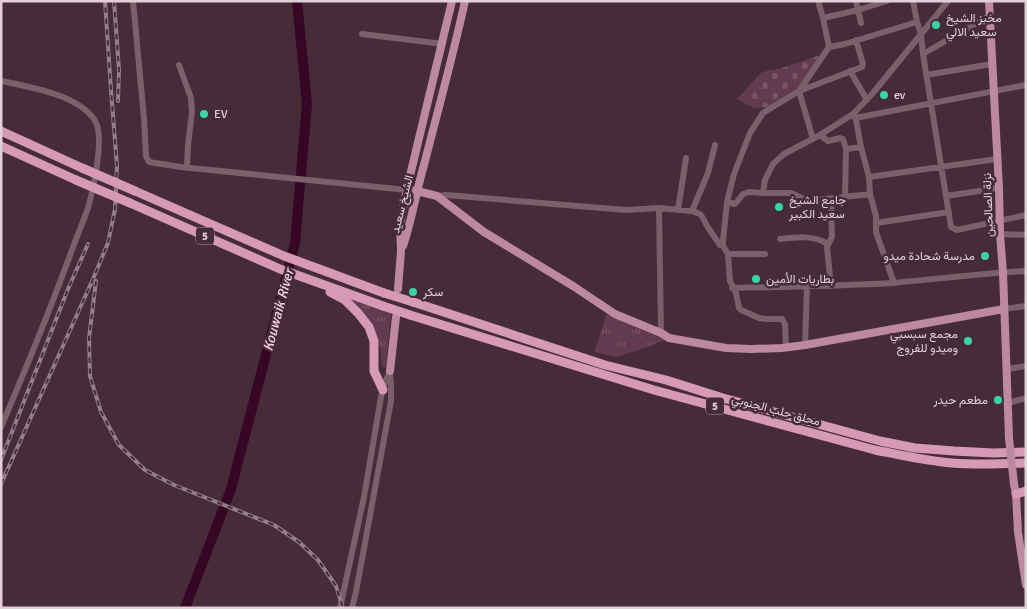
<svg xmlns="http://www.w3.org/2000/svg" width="1027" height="609" font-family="Signika,Vazirmatn,sans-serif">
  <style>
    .grass { fill: url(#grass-tufts) }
    .cemetery { fill: url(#cemetery-stones) }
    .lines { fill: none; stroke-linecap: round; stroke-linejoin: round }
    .river { stroke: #370624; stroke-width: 10 }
    .minor { stroke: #79606b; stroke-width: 6 }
    .major { stroke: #bc89a1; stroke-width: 8 }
    .highway { stroke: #d699b6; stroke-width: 9 }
    .rail-casing { stroke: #947e88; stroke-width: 4 }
    .rail { stroke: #462b38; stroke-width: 2; stroke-dasharray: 5.5; stroke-linecap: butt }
    .major-bridge { stroke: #bc89a1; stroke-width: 8 }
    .highway-bridge { stroke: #d699b6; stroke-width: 9 }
    .poi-dot { fill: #36d4a7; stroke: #462b38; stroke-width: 2 }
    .labels { text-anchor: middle; stroke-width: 5; stroke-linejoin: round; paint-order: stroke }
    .shield { fill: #462b38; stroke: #b39ea8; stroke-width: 1 }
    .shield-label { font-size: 11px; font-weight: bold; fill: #e2d0d8 }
    .poi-label { font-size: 12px; fill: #e2d0d8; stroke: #462b38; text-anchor: start }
    .street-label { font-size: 12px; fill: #e2d0d8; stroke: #462b38 }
    .water-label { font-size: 14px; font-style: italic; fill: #f5d1e2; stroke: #462b38 }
  </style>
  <defs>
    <pattern id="grass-tufts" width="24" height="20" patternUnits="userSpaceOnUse" patternTransform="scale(1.25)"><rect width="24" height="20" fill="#633a4f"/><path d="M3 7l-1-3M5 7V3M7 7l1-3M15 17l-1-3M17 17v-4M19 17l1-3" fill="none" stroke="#795568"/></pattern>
    <pattern id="cemetery-stones" width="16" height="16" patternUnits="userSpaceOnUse" patternTransform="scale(1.25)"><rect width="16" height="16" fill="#633a4f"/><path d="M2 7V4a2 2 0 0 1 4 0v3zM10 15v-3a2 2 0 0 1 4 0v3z" fill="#795568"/></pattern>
  </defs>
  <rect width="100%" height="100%" fill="#462b38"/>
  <path class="grass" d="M 347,297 L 391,314 L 386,367 L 382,367 C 381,359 381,351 379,343 C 375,323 361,310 347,297 Z
    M 607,313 L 638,328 L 666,340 L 618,357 L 594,352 Z"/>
  <path class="cemetery" d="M 820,55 L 795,92 L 767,107 L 754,108 L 737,99 L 761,73 L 769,70 L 779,69 Z"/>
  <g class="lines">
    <path class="river" d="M 185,608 L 231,489 L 295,243 L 307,104 L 297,1"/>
    <path class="minor" d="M 133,1 L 144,118 L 146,156 L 149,162 L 181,167 L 407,190
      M 856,1 L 861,23
      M 913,1 L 917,22 L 921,34 L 923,54 L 951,227 L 957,230 L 1026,215
      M 823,18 L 858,10 L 887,1
      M 362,34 L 443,44
      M 829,47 L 845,44 L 917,22
      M 923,54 L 989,16
      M 179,65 L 191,98 L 192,112 L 188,145 L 187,168
      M 850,71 L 867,100
      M 926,75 L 992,64
      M 1,81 C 29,87 76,94 94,119 C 106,134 93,190 88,208 C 82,225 75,241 69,258 C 48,315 25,371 1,427
      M 853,114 L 856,120 L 861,147 L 869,177 L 870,194 L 876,216 L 876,232 L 894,283
      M 855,118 L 1026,85
      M 820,135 L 828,141 L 840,138 L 843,139 L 846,149 L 845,197
      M 813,139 L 799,91 L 862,67 L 863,64 L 856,40
      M 846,149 L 861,147
      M 869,177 L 997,159
      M 763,193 L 765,180 L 773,164 L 784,154 L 820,135 L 853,114 L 873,93 L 948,1
      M 437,196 L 446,195 L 626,210 L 659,208 L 692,211 L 700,214 L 703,218 L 707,226 L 720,245 L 723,246
      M 946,196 L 999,188
      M 727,202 L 734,204 L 736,203 L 743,194 L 749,192 L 766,193 L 791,193 L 808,201 L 870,194
      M 659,208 L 661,333
      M 678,210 L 686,158
      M 692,211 L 708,173 L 715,145
      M 876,223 L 949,212
      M 1000,234 L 1026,235
      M 780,239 C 797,237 814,235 828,244
      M 728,254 L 765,254
      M 831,286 L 827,247 L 832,237 L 831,199
      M 732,288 C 786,287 839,286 893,283 C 937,279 981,273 1026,271
      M 1004,309 L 1026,306
      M 805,345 L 807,287
      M 786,347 L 785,324 L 782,319 L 765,319 L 759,318 L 741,310 L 739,308 L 736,293 L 730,281 L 728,254 L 723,246 L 723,241 L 727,202 L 734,174 L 750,133 L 763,113 L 799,91 L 829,47 L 823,18 L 818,1
      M 1007,369 L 1026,366
      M 1008,403 L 1026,398
      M 340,608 L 364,497 L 381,397 L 384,385 L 390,371
      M 352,608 L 356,592 L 391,401 L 391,386 L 390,372"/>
    <path class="major" d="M 989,1 L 999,188 L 1000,234 L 1003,272 L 1009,438
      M 407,190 L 417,191 L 437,196 L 484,232 L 573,286 L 615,314 L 661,333 L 669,338 L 726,348 L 751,349 L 782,348 L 805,345 L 1004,309
      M 403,246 C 412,220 416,192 424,165 C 438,110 453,56 465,1
      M 398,289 L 401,251 L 400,224 L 408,184 L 452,1
      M 390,371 L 396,317
      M 1014,484 L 1016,494 L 1018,532 L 1026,585"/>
    <path class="highway" d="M 1,131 L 82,168
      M 1,146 L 76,180
      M 135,191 L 284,256 L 384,293
      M 130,203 L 280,269 L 383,306
      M 330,292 L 345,300 L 358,313 L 369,327 L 374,341 L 374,371 L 383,390
      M 413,302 L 605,365 L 666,380 L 723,398 L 880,441 L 915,448 L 954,451 L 993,453 L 1026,452
      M 410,315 L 654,390 L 875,450 C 901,455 926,461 952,463 C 977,465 1001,464 1026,463
      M 1016,494 L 1026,491"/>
    <defs>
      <path id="rail" d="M 114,1 L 119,70 L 118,101
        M 96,281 L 89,338 L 90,376 L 101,412 L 119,445 L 145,470 L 174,485 L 274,525 L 299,542 L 318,560 L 336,586 L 343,608
        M 1,460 L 68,289 L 88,244
        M 1,484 L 93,279 L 108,243 L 115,209 L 117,166 L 111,90 L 105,1"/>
    </defs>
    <use href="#rail" class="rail-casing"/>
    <use href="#rail" class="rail"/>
    <path class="major-bridge" d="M 1009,438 L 1014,484"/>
    <path class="highway-bridge" d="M 82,168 L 135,191
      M 76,180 L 130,203
      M 384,293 L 413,302
      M 383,306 L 410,315"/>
  </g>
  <g class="poi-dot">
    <circle cx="936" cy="25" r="5"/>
    <circle cx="884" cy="95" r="5"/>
    <circle cx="204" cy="114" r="5"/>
    <circle cx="779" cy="207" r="5"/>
    <circle cx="985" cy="256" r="5"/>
    <circle cx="756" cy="279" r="5"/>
    <circle cx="413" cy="292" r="5"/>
    <circle cx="968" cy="341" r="5"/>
    <circle cx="998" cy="400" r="5"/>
  </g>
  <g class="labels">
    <g class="shield">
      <rect x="196" y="227.5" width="18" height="17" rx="4"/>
      <rect x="706" y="397.5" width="18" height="17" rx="4"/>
    </g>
    <g class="shield-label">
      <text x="205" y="240">5</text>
      <text x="715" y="410">5</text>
    </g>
    <g class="poi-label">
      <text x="946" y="22">مخبز الشيخ<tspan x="946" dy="14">سعيد الالي</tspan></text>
      <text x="894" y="99">ev</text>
      <text x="214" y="118">EV</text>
      <text x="789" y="204">جامع الشيخ<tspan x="789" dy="14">سعيد الكبير</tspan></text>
      <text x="975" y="260" text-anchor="end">مدرسة شحادة ميدو</text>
      <text x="766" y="283">بطاريات الأمين</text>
      <text x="423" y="296">سكر</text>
      <text x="958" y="338" text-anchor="end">مجمع سبسبي<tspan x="958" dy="14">وميدو للفروج</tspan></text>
      <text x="988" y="404" text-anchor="end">مطعم حيدر</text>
    </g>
    <g class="street-label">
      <text transform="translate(402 204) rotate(-76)" y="4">الشيخ سعيد</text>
      <text transform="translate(988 205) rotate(-92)" y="4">نزلة الصالحين</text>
      <text transform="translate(776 410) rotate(15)" y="4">محلق حلب الجنوبي</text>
    </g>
    <g class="water-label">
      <text transform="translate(278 310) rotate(-75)" y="5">Kouwaik River</text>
    </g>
  </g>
  <rect width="1027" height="609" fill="none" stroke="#e2d0d8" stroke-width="5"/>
</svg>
